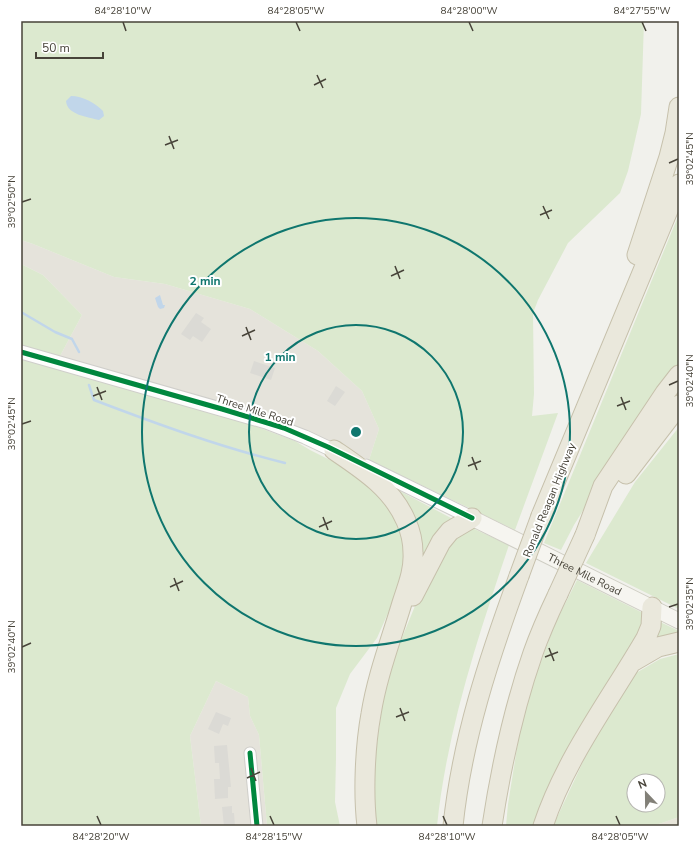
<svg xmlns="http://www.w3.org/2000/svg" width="700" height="847" font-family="'Nunito Sans',sans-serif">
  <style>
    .residential { fill: #e5e3db }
    .education { fill: #e7e5d9 }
    .green { fill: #dce9cf; fill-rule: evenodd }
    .water { fill: #c1d6ea }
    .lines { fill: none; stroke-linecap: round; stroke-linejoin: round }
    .stream { stroke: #c1d6ea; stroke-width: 2.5 }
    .building { fill: #dbdad5 }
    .minor-casing { stroke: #cfceca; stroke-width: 13 }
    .tertiary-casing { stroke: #cfceca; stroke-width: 15 }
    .secondary-casing { stroke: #cfcec4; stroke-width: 17 }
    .motorway-casing { stroke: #c6c0ab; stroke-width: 21 }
    .minor { stroke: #fdfdfc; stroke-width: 11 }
    .tertiary { stroke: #fdfdfc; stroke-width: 13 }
    .secondary { stroke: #f6f5f0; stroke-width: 15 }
    .motorway { stroke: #eae8dc; stroke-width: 19 }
    .motorway-bridge-casing { stroke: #c6c0ab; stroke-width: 21; stroke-linecap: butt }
    .motorway-bridge { stroke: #eae8dc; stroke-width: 19 }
    .cycleway-casing { stroke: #fff; stroke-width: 8 }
    .cycleway { stroke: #00873e; stroke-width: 5 }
    .ticks { fill: none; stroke: #474339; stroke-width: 1.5 }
    .ring { fill: none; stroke: #0f766e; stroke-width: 2 }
    .labels { text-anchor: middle; stroke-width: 4; stroke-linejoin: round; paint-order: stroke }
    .street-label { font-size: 11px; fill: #474339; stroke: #fff }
    .centre { fill: #0f766e; stroke: #fff; stroke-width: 2 }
    .ring-label { font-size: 12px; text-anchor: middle; font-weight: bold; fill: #0f766e; stroke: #fff; stroke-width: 4; stroke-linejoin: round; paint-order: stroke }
    .neatline { fill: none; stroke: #474339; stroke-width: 1.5 }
    .ticks-label { font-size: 10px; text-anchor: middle; fill: #474339 }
  </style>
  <rect width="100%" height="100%" fill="#f1f1ec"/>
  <path class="residential" d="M 21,240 L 33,244 L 114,277 L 165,284 L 250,309 L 318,351 L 362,391 L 379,429 L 369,460 L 299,430 L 223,403 L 60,356 L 82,315 L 43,275 L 21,264 Z
    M 216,681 L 248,697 L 250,716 L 259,735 L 267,826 L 201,826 L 190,736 Z"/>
  <path class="education" d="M 679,817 L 679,826 L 653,826 Z"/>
  <path class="green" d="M 21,21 L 644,21 L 641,114 L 628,171 L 620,193 L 568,243 L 538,300 L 533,313 L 534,394 L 532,416 L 558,413 L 515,530 L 369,460 L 379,429 L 362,391 L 318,351 L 250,309 L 165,284 L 114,277 L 33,244 L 21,240 Z
    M 679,214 L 679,365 L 652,399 L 574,525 L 561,550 L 544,543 Z
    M 21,264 L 43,275 L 82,315 L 60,356 L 21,345 Z
    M 21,359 L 249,424 L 295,441 L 310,450 L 342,466 L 370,485 L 391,505 L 406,546 L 403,579 L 377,638 L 350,674 L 336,708 L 336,759 L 335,802 L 340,826 L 267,826 L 259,735 L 250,716 L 248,697 L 216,681 L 190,736 L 201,826 L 21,826 Z
    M 679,427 L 679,609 L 586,563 L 635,482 Z
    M 396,489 L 451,518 L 452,520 L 414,581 Z
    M 470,527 L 509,545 C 478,637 447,729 437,826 L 373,826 L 373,772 L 383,700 L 397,650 L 417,601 L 448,541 Z
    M 577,580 L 645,614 L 640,638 L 538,826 L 506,826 L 508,804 L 523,711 L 554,626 Z
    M 656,620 L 679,631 L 679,638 L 648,647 Z
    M 679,654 L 679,817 L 653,826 L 553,826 L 604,717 L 636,673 L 660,659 ZM 634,781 L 658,781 L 658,805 L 634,805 Z"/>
  <path class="water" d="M 71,96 C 83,96 95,103 103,111 L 104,116 L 99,120 C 88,117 67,115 66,101 Z
    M 160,295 L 163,305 L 165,305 L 164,308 L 160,309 L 158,307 L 155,298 Z"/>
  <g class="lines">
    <path class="stream" d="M 21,312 L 55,332 L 72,339 L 79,352
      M 89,385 L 94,400 C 157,424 220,447 285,463"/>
  </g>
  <path class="building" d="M 196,313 L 204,318 L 201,322 L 211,329 L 202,342 L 193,336 L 190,340 L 181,334 Z
    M 254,361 L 275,368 L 271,380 L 250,373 Z
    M 336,386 L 345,392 L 335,406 L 327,401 Z
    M 216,712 L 231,718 L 228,726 L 223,724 L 219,734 L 208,729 Z
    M 227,745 L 231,787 L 228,787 L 228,798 L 215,799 L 214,779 L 220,779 L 219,763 L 215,763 L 214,746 Z
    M 232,806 L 232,813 L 234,813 L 235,826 L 224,826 L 222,807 Z"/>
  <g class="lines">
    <defs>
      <path id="minor" d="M 250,753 L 257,826"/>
      <path id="tertiary" d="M 21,352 L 266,422 L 305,437 L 341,454
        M 366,466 L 472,518"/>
      <g id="secondary">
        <path id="s1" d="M 472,518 L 679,621"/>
      </g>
      <path id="motorway" d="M 637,255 L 669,157 L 675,133 L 679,107
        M 334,450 C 362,469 392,488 406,521 C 410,530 413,543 413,553 C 414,571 407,587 402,603 C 391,640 377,676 371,714 C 365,747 363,793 367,826
        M 626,474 L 679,405
        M 541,516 L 679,184
        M 585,535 L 603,486 L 665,393 L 679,375
        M 413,596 L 441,542 L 450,531 L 472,518
        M 634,661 L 658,647 L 679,642
        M 453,826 C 462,739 489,658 519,576
        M 492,826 C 501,767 513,710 533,653 C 540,633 549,613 558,594
        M 543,826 C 566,757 610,700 646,638 L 651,626 L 652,607"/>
    </defs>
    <use href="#minor" class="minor-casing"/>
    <use href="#tertiary" class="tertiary-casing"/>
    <use href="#secondary" class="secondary-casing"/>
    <use href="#motorway" class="motorway-casing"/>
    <use href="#minor" class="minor"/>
    <use href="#tertiary" class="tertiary"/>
    <use href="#secondary" class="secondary"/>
    <use href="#motorway" class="motorway"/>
    <defs>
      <path id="motorway-bridge" d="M 519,576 L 541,516
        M 558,594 L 585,535"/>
    </defs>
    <use href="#motorway-bridge" class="motorway-bridge-casing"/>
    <use href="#motorway-bridge" class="motorway-bridge"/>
    <defs>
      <path id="cycleway" d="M 21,352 L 222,409 L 284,428 L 328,447 L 472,518
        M 250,753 L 257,826"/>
    </defs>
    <use href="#cycleway" class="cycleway-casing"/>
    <use href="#cycleway" class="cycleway"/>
  </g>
  <path class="ticks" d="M 123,22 L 126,31M 296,22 L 300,31M 469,22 L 473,31M 642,22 L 646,31M 317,75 L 323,88M 314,85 L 326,79M 169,136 L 174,149M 165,145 L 178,140M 669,163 L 678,159M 22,202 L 31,199M 543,206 L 549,219M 540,215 L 552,210M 395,266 L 400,279M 391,276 L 404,270M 246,327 L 251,340M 242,336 L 255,330M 669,385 L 678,381M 97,387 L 102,400M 93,396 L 106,391M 621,397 L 626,410M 617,406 L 630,401M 22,424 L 31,421M 472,457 L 477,470M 468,466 L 481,461M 323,517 L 328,530M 319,527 L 332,521M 174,578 L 179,591M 170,587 L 183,581M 669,607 L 678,604M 22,647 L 31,643M 549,648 L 554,661M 545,657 L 558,652M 400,708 L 405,721M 396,717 L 409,712M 251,768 L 256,781M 247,778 L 260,772M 97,816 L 101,825M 270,816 L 274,825M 443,816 L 447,825M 616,816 L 620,825"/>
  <g class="ring">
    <circle cx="356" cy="432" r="107"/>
    <circle cx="356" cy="432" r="214"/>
  </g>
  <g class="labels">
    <g class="street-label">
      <text transform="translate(255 410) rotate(18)" y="4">Three Mile Road</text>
      <text transform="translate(549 500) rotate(-68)" y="4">Ronald Reagan Highway</text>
      <text dy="4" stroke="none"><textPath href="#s1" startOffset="126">Three Mile Road</textPath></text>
    </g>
  </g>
  <circle cx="356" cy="432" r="6" class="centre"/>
  <g class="ring-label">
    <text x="205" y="285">2 min</text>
    <text x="280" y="361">1 min</text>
  </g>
  <rect width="700" height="847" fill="none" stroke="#ffffff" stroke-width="44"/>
  <g transform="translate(646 793) rotate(338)"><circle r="19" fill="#ffffff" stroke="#b5b4b0"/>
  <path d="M0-3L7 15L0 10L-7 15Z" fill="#828078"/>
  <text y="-6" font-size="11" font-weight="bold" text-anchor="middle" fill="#474339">N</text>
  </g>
  <path d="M36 52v6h67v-6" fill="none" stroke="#474339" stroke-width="2"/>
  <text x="42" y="52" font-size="12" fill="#474339" stroke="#ffffff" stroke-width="3" paint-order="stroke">50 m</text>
  <rect x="22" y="22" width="656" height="803" class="neatline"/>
  <g class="ticks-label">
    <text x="123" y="14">84°28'10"W</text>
    <text x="296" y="14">84°28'05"W</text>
    <text x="469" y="14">84°28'00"W</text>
    <text x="642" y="14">84°27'55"W</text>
    <text transform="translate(689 159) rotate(-90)" y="4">39°02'45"N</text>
    <text transform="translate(11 202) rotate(-90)" y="4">39°02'50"N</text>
    <text transform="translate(689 381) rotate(-90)" y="4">39°02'40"N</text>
    <text transform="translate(11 424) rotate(-90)" y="4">39°02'45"N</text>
    <text transform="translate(689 604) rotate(-90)" y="4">39°02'35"N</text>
    <text transform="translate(11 647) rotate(-90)" y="4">39°02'40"N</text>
    <text x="101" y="840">84°28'20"W</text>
    <text x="274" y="840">84°28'15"W</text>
    <text x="447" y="840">84°28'10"W</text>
    <text x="620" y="840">84°28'05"W</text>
  </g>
</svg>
